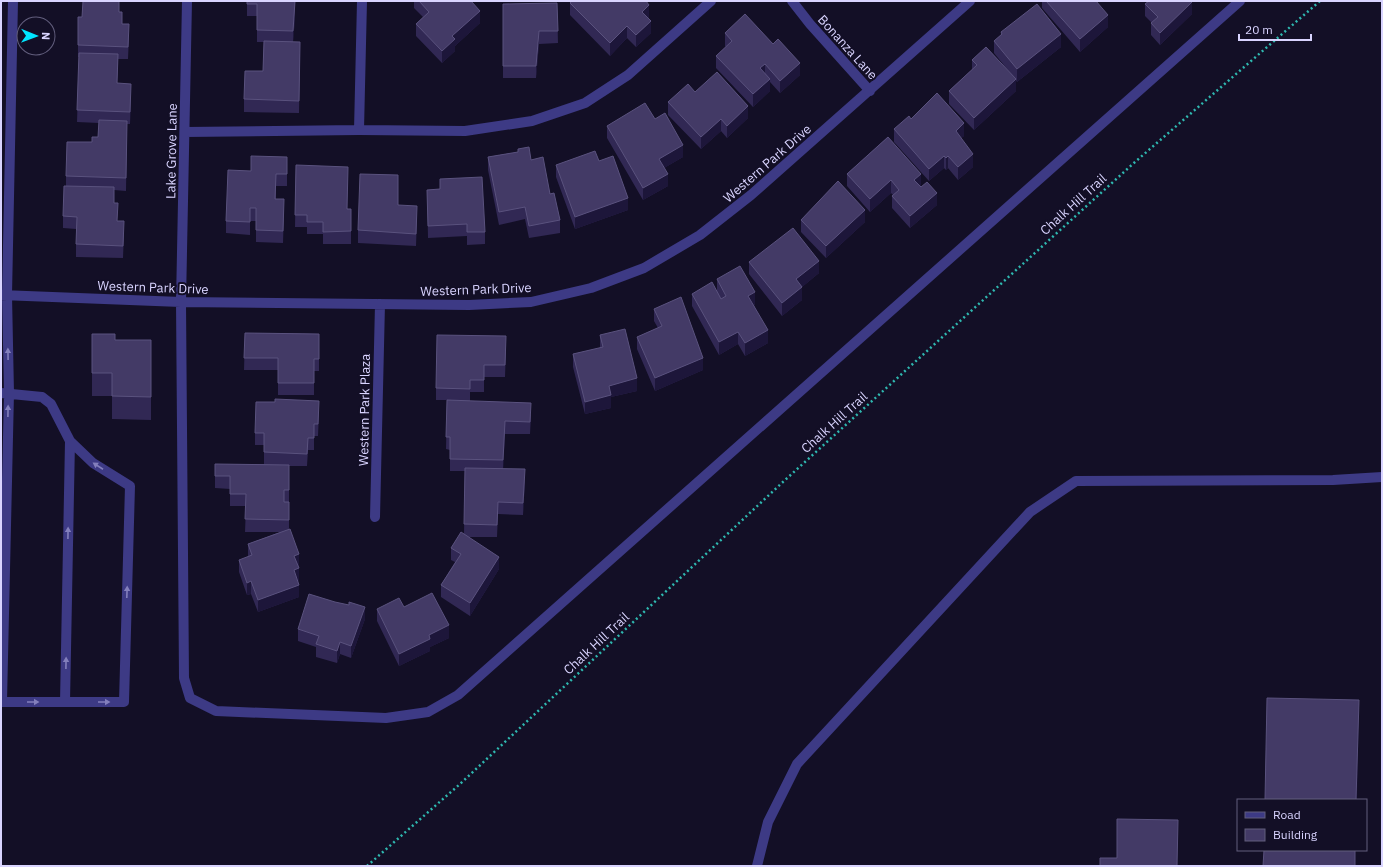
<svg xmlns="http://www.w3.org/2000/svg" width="1383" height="867" font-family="'IBM Plex Sans',sans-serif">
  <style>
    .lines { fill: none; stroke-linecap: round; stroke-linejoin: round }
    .path { stroke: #2fb8b0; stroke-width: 2.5; stroke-dasharray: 2 3; stroke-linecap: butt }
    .minor { stroke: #3d3a85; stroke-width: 10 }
    .wall { fill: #312854 }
    .shaded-wall { fill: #1d163a }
    .building { fill: #433a66; stroke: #5a527e }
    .oneway { fill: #837fbc }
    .labels { text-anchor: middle; stroke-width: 4; stroke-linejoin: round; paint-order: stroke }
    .street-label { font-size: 13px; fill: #d9d4ff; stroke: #130f26 }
  </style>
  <rect width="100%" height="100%" fill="#130f26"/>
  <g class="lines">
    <path class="path" d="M 367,866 L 460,784 L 784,481 L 1135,162 L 1320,1"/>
    <path class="minor" d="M 187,1 L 181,302 L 184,678 L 190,698 L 216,711 L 386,718 L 428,712 L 458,695 L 1240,1
      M 792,1 L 810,24 L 870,91
      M 359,130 L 362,1
      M 185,132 L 359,130 L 465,131 L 532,121 L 585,103 L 628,75 L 711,1
      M 1,295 L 181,302 L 469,305 L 531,302 L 591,288 L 644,268 L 700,235 L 751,195 L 970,1
      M 1,393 L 42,397 L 51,404 L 70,441 L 93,463 L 130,486 L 124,702 L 1,702
      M 375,517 L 380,304
      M 2,702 L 9,393 L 7,295 L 13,1
      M 65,702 L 70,441
      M 757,866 L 768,822 L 797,764 L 1030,512 L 1076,481 L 1333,480 L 1382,477"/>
  </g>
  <path class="wall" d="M 247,1 L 295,1 L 295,18 L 293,42 L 300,55 L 299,113 L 244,112 L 244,99 L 263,71 L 264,42 L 257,42 L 257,16 L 247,16 Z
    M 414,1 L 471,1 L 480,23 L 455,46 L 455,51 L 442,63 L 416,36 L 416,24 L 423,17 L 414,8 Z
    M 1042,1 L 1096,1 L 1108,27 L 1080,52 L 1042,8 Z
    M 557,3 L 558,43 L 539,44 L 536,78 L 503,78 L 503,4 Z
    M 570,3 L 649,17 L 648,18 L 651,33 L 636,47 L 627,38 L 610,56 L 570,15 Z
    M 1145,4 L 1192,14 L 1160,45 L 1151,35 L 1151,22 L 1145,16 Z
    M 119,12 L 122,24 L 129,36 L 128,59 L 118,59 L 117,83 L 131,96 L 130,124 L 127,124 L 126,191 L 114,190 L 114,203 L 117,221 L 124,233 L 123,258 L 76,257 L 76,229 L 63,228 L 63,216 L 66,186 L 66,176 L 92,142 L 98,137 L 99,123 L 77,122 L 79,57 L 78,57 L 78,17 L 82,17 Z
    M 1001,32 L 1061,47 L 1017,82 L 1016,80 L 1016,91 L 974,130 L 949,104 L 949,91 L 972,70 L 972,60 L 1011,74 L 994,53 L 994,41 L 1001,35 Z
    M 725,33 L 800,75 L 780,93 L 770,82 L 770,91 L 753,107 L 716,68 L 716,56 L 726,47 L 725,46 Z
    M 695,92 L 748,118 L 727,138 L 721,131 L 701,149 L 668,115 L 668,102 Z
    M 655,119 L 683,157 L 664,168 L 668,186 L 643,200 L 607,138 L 607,126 Z
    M 911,119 L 964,136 L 961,138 L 973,167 L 958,180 L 948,168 L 946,170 L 944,168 L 929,181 L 894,142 L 894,129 Z
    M 888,137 L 920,187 L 937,205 L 910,228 L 892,208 L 892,196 L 893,195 L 891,193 L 870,212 L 847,186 L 847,174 Z
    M 518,149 L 531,160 L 550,194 L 560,220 L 560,233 L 529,238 L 525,219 L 499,225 L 488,170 L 488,157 L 518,152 Z
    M 287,157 L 287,186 L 276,186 L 276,199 L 284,211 L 283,243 L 256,242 L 256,221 L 250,221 L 250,235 L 226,233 L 226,221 L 251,171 Z
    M 599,161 L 628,210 L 575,229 L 556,177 L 556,165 Z
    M 296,165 L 348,209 L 351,209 L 351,244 L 323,244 L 323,234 L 307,234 L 307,227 L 295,227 Z
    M 440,179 L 485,232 L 485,244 L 467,245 L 467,236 L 428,238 L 427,190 L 440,189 Z
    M 398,188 L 398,205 L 417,218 L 416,246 L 358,243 L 358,230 Z
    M 801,220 L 865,222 L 826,258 L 801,232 Z
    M 749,262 L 819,273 L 802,287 L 802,300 L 782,316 L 749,274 Z
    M 717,279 L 755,304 L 754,305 L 768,343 L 745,356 L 738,344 L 719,355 L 692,306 L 692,294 L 717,291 Z
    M 654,309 L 703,370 L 655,391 L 637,349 L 637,337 L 658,328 L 654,321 Z
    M 245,333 L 319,334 L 319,371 L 314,371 L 314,395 L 278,395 L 278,370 L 244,370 Z
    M 600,335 L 637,391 L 611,397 L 611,408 L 585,414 L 573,367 L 573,354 L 600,348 Z
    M 115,340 L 151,340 L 151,420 L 112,419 L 112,396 L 92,396 L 92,373 Z
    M 506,349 L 505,377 L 484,377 L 484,392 L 470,392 L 470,401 L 531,415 L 530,434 L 505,434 L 503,469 L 525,481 L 523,515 L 498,514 L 497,537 L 467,537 L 499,569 L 470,616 L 441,597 L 441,585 L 455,562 L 451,560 L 451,548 L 464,534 L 465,471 L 450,471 L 450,450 L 446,449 L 447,400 L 436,400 L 436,388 Z
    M 319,413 L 318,436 L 314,436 L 314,450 L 308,450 L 307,466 L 289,466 L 289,529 L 299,566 L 298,566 L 299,581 L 298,581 L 299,597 L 258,612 L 251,594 L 247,595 L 239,572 L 239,560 L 248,557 L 248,544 L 280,532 L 245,532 L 246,506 L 230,506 L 230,489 L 215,488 L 215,464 L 264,464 L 264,445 L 255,445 L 255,433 Z
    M 404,607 L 449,638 L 430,647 L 430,651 L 399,666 L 377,621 L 377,609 Z
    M 365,619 L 351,658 L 340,654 L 337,663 L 316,657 L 316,647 L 298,641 L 298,629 Z"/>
  <path class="shaded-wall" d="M 1192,2 L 1192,14 L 1160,45 L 1160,33 Z
    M 295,5 L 295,18 L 293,43 L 293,31 Z
    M 649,5 L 649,17 L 642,24 L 642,12 Z
    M 480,11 L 480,23 L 455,46 L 455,51 L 442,63 L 442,51 L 452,36 Z
    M 1108,15 L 1108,27 L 1080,52 L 1080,39 Z
    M 651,21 L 651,33 L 636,47 L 636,35 Z
    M 627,26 L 627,38 L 610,56 L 610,43 Z
    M 539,31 L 539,44 L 536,78 L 536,66 Z
    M 1061,34 L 1061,47 L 1017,82 L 1017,69 Z
    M 800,63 L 800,75 L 780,93 L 780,81 Z
    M 765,64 L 765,77 L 760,68 Z
    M 770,79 L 770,91 L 753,107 L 753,94 Z
    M 1016,79 L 1016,91 L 974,130 L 974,118 Z
    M 131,84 L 131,96 L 130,124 L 130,112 Z
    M 748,106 L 748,118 L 727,138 L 727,126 Z
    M 721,119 L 721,131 L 701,149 L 701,137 Z
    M 127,121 L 127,133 L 126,191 L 126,178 Z
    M 964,123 L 964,136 L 956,143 L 956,131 Z
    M 683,145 L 683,157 L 659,171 L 659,159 Z
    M 973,154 L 973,167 L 958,180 L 958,167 Z
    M 944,156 L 944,168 L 929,181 L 929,169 Z
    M 948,156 L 948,168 L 946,170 L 946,158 Z
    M 668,174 L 668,186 L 643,200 L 643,188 Z
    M 921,174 L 921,186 L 914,192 L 914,180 Z
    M 891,180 L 891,193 L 870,212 L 870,199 Z
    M 937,193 L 937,205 L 910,228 L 910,216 Z
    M 628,198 L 628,210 L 575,229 L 575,217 Z
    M 865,210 L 865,222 L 826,258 L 826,246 Z
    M 819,261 L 819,273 L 796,292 L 796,279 Z
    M 802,287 L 802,300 L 782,316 L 782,303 Z
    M 755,292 L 755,304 L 748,308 L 748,296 Z
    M 768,330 L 768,343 L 745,356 L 745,343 Z
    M 738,332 L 738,344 L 719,355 L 719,342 Z
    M 703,358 L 703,370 L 655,391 L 655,378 Z
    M 637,378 L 637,391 L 611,397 L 611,408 L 585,414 L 585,402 L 609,386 Z
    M 505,421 L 505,434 L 503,473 L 503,460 Z
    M 525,469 L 525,481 L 523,515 L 523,503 Z
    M 299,554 L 299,566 L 294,568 L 294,556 Z
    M 499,557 L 499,569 L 470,616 L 470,603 Z
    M 299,568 L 299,581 L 294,583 L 294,570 Z
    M 251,581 L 251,594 L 247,595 L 247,583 Z
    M 299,585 L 299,597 L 258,612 L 258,600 Z
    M 365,607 L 365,619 L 351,658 L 351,646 Z
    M 449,625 L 449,638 L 430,647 L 430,651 L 399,666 L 399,654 L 429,635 Z
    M 340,642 L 340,654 L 337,663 L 337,651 Z
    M 1359,700 L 1357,800 L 1356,800 Z"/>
  <path class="building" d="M 83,1 L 119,1 L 119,12 L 122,12 L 122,24 L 129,24 L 128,47 L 78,45 L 78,17 L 82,17 Z
    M 247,1 L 295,1 L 293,31 L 257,30 L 257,4 L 247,4 Z
    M 419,1 L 471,1 L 480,11 L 452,36 L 455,39 L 442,51 L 416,24 L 429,12 Z
    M 572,1 L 646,1 L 649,5 L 642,12 L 651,21 L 636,35 L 627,26 L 610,43 L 570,3 Z
    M 1046,1 L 1096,1 L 1108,15 L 1080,39 Z
    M 1149,1 L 1191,1 L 1192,2 L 1160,33 L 1151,23 L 1158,17 L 1145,4 Z
    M 557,3 L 558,31 L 539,31 L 536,66 L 503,66 L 503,4 Z
    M 1037,4 L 1061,34 L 1017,69 L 994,41 L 1002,34 L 1001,32 Z
    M 745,14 L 773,44 L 778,39 L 800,63 L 780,81 L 765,64 L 760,68 L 770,79 L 753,94 L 716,56 L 732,41 L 725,33 Z
    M 264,41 L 300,42 L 299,101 L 244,99 L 245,71 L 263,71 Z
    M 986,47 L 1016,79 L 974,118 L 949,91 L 977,65 L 972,60 Z
    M 79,53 L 118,54 L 117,83 L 131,84 L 130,112 L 77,110 Z
    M 717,72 L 748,106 L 727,126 L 721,119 L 701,137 L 668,102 L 688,84 L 695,92 Z
    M 937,93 L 964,123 L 956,131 L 973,154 L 958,167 L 948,156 L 946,158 L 944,156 L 929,169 L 894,129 L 909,116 L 911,119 Z
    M 645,103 L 655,119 L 665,113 L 683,145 L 659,159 L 668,174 L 643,188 L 607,126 Z
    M 99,120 L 127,121 L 126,178 L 66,176 L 67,142 L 92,142 L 92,137 L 98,137 Z
    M 888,137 L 921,174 L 914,180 L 921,187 L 927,182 L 937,193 L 910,216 L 892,196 L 899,190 L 891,180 L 870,199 L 847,174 Z
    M 529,147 L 531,160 L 543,157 L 550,194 L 554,193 L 560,220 L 529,226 L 525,207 L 499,212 L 488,157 L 518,152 L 518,149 Z
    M 595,151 L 599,161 L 613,156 L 628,198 L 575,217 L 556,165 Z
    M 251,156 L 287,157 L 287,174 L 276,174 L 275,199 L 284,199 L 283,231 L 256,230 L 256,208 L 250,208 L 250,222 L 226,221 L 228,170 L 251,171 Z
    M 296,165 L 348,167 L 347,209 L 351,209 L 351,231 L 323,232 L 323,222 L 307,222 L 307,215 L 295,215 Z
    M 360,174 L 398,175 L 398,205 L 417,206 L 416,234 L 358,230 Z
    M 482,177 L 485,232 L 467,232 L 467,224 L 428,226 L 427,190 L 440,189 L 440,179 Z
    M 838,181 L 865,210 L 826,246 L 801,220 Z
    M 64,186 L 114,187 L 114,203 L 118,203 L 117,221 L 124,221 L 123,246 L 76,244 L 77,217 L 63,216 Z
    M 793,228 L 819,261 L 796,279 L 802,287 L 782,303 L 749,262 Z
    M 740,266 L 755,292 L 748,296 L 768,330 L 745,343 L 738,332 L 719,342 L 692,294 L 712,282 L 721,299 L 726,296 L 717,279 Z
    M 681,297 L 703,358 L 655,378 L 637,337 L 662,326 L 654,309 Z
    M 625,329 L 637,378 L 609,386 L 611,395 L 585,402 L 573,354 L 603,347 L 600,335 Z
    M 245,333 L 319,334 L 319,359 L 314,359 L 314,383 L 278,383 L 278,358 L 244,358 Z
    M 92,334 L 115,334 L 115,340 L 151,340 L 151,397 L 112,396 L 112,373 L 92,373 Z
    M 437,335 L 506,336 L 505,365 L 484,365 L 484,380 L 470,380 L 470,389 L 436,388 Z
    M 275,399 L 319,401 L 318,424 L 314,424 L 314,438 L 308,438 L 307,454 L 264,452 L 264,433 L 255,433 L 256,402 L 275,402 Z
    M 447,400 L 531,403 L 530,422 L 505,421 L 503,460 L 450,459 L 450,437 L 446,437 Z
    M 215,464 L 289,465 L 289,490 L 284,490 L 284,502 L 289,502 L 289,520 L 245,519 L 246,494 L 230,494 L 230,476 L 215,476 Z
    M 465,468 L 525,469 L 523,503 L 498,502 L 497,525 L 464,524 Z
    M 290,529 L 299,554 L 294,556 L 299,568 L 294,570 L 299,585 L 258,600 L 251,581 L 247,583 L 239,560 L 252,555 L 248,544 Z
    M 461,532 L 499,557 L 470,603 L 441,585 L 461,554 L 451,548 Z
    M 432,593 L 449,625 L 429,635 L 430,639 L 399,654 L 377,609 L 399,598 L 404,607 Z
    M 309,594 L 335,602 L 349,605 L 349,602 L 365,607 L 351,646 L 340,642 L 337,651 L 316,644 L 319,636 L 298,629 Z
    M 1267,698 L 1359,700 L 1356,800 L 1265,800 Z
    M 1117,819 L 1178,820 L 1177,866 L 1100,866 L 1100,858 L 1117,858 Z
    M 1264,850 L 1355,850 L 1355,866 L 1263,866 Z"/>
  <defs><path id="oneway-solid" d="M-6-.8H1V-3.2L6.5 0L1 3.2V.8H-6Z"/></defs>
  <g class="oneway">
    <use href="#oneway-solid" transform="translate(8 354) rotate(-91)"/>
    <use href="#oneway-solid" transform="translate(8 411) rotate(-89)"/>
    <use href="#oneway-solid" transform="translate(98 466) rotate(-147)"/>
    <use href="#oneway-solid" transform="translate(68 533) rotate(-89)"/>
    <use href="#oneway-solid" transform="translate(127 592) rotate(-88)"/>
    <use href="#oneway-solid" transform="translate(66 663) rotate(-89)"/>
    <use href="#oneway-solid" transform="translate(33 702)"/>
    <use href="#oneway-solid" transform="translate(104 702)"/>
  </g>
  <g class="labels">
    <g class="street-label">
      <text transform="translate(848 47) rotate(48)" y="5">Bonanza Lane</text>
      <text transform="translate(171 151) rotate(-89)" y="5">Lake Grove Lane</text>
      <text transform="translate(767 163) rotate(-41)" y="5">Western Park Drive</text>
      <text transform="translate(1073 204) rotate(-42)" y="5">Chalk Hill Trail</text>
      <text transform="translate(153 287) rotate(2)" y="5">Western Park Drive</text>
      <text transform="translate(476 289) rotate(-2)" y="5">Western Park Drive</text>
      <text transform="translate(364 410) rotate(-89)" y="5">Western Park Plaza</text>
      <text transform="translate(834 422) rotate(-42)" y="5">Chalk Hill Trail</text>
      <text transform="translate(596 643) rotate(-43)" y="5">Chalk Hill Trail</text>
    </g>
  </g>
  <rect width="1383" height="867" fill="none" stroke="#d9d4ff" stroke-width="4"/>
  <rect x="1237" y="799" width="130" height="52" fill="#130f26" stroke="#625e7d"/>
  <rect x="1245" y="812" width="20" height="6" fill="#3d3a85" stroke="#625e7d"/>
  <text x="1273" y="819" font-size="12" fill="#d9d4ff">Road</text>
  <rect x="1245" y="829" width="20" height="12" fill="#433a66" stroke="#625e7d"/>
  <text x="1273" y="839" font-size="12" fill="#d9d4ff">Building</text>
  <g transform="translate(36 36) rotate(91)"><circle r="19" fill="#130f26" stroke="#625e7d"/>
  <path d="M0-3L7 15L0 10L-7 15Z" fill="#00e5ff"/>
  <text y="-6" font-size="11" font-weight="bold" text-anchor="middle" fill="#d9d4ff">N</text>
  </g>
  <path d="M1239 34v6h72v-6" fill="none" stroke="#d9d4ff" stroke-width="2"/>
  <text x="1245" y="34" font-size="12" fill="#d9d4ff" stroke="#130f26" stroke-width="3" paint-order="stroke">20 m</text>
</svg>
